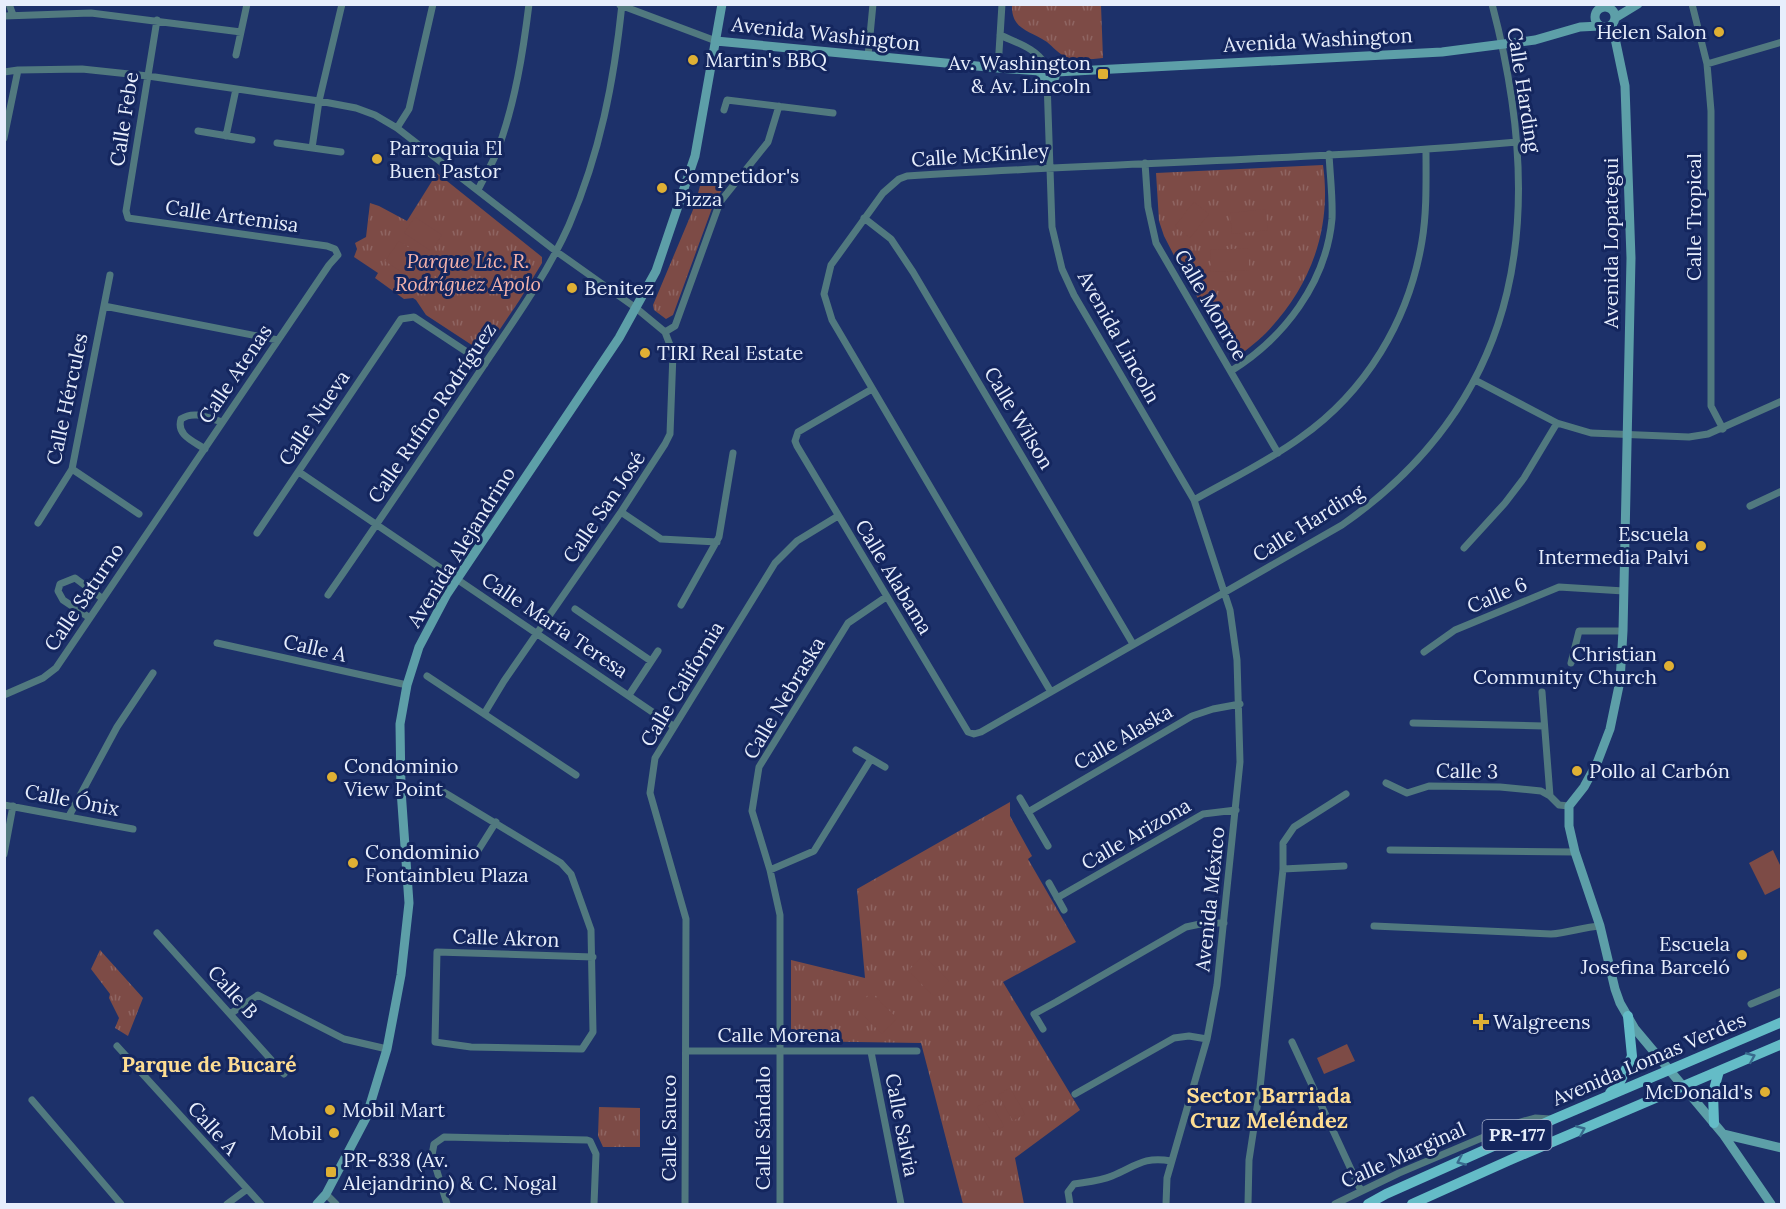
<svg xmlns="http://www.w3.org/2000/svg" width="1786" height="1209" font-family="Lora,serif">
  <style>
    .grass { fill: url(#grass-tufts) }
    .pitch { fill: #7d4b46 }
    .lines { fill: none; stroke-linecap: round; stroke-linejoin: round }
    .street { stroke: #51797f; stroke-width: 7 }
    .secondary { stroke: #5d9fa8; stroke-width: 9 }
    .primary { stroke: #64bcc7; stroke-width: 10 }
    .oneway { stroke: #386a8d }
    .poi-dot { fill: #dfb034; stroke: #14265e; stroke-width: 2 }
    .labels { text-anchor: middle; stroke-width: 6; stroke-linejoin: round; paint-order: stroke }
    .shield { fill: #14265e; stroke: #a8b2cd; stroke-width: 1.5 }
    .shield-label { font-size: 18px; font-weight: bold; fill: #e7eefc }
    .poi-label { font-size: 20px; fill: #e7eefc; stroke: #14265e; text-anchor: start }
    .street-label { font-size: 20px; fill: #e7eefc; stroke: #14265e }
    .park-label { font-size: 20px; font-style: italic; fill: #f5b3ab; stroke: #14265e }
    .neighbourhood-label { font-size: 21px; font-weight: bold; fill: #fddc92; stroke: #14265e }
    .quarter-label { font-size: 22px; font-weight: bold; fill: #fddc92; stroke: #14265e }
  </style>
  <defs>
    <pattern id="grass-tufts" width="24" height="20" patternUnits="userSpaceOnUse" patternTransform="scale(1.5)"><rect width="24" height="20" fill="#7d4b46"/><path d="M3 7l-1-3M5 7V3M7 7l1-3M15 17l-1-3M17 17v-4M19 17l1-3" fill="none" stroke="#8f6562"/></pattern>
  </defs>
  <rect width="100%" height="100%" fill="#1d316a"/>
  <path class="grass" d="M 1012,5 L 1101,5 L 1103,58 C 1092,59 1077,61 1066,57 C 1059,54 1053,47 1047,42 C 1030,30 1011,30 1012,5 Z
    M 1323,165 C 1332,229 1311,286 1266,333 C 1256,343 1244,351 1234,360 L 1182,271 L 1164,236 L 1159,221 L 1156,173 Z
    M 704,170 L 733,175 L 715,200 L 673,315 L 666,319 L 654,310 L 653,305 L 695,205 Z
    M 437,173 L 542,257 L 542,263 L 519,301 L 484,353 L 426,315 L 416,300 L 413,298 L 404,299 L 375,278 L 378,273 L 354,257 L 357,249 L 355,243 L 366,237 L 370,203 L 379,206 L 407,221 Z
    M 1010,802 L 1010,816 L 1032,856 L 1028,859 L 1076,942 L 1003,982 L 1080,1110 L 1015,1158 L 1024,1204 L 963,1204 L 921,1043 L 791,1041 L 791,960 L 865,978 L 857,889 Z
    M 100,950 L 143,998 L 128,1036 L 115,1028 L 119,1018 L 109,998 L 110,994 L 91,969 Z
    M 599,1107 L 640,1108 L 640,1147 L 603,1147 L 598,1136 Z"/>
  <path class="pitch" d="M 1194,202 L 1209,214 L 1190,238 L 1175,226 Z
    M 1265,209 L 1268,230 L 1232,234 L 1230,213 Z
    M 415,217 L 442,235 L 431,251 L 404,233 Z
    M 399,241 L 438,267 L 424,287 L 385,261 Z
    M 1249,248 L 1249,270 L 1211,272 L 1210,250 Z
    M 1773,850 L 1781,867 L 1781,887 L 1765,895 L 1749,863 Z
    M 923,955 L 949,981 L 934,996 L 908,971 Z
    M 871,993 L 897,1018 L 882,1034 L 856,1008 Z
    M 1347,1044 L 1355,1061 L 1324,1074 L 1317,1058 Z
    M 1010,1088 L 1025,1114 L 1013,1121 L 998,1095 Z
    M 989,1100 L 1004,1126 L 992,1133 L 977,1107 Z"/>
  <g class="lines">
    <path class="street" d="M 9,4 L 13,15
      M 1692,4 L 1707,64 L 1711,111 L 1711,406 L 1723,429
      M 620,5 L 716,41
      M 4,16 L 91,13 L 241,32
      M 1000,35 C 1017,43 1036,48 1046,65
      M 236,55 L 247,4
      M 868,56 L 873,4
      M 1707,64 L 1782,42
      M 998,68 L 1002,4
      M 4,72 L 18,70 L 82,69 L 148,76 L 319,101 L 356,108 L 375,115 L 397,128 L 557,252 L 636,308 L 665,332 L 673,353 L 670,434 L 665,444 L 621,512 L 504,681 L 484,714
      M 1047,81 L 1052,227 L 1062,269 L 1074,295 L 1194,500 L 1230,610 L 1237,660 L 1240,762 L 1217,985 L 1207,1039 L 1167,1178 L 1166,1204
      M 724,110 L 727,100 L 833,113
      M 397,128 L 409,109 L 433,4
      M 198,131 L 252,140
      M 226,136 L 236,89
      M 4,138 L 18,70
      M 277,143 L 341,152
      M 312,148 L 319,101 L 342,4
      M 1145,163 L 1148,207 L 1156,243 L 1278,453
      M 478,190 C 484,177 493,163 498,149 C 515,103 523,53 529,4
      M 864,218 L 891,239 L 913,272 L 1133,644
      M 104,306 L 278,340
      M 665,332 L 675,326 L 720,202 L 768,142 L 779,106
      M 1231,371 C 1284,338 1326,283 1332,219 C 1333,198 1330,175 1329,154
      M 1475,380 L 1557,423 L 1591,433 L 1689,437 L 1708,434 L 1782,401
      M 872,389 L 798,432 L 795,441 L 797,446 L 968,732 L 974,734 L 981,732 L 1342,525 C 1528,395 1546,209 1492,4
      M 205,449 C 193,441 176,435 181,419 C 194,410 208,418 222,422
      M 72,469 L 139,514
      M 299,472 L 673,726
      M 1194,500 C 1229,480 1267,462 1300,438 C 1366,392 1409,320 1422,241 C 1427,211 1426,180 1426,150
      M 1750,506 L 1782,491
      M 621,512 L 661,539 L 717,542
      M 38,523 L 72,469 L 110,275
      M 257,533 L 401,319 L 414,317 L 485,364
      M 1464,548 L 1505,503 L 1524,478 L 1557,423
      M 328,595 C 378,523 427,450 476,377 C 509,327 545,279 569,225 C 600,153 614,82 622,4
      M 681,605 L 719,537 L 733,453
      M 575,609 L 651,661
      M 90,618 L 63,600 L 58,591 L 60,584 L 75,578 L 103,599
      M 217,643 L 407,685
      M 1424,652 L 1455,630 L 1559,587 L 1624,591
      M 1571,663 L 1579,631 L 1623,631
      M 427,676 L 576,775
      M 1051,692 L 832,320 L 824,294 L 831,265 L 883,193 L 899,179 L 907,176 C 1110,163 1314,160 1517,142
      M 1542,692 L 1550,796 L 1559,805 L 1569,806
      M 4,695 L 43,678 L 56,668 L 329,265 L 338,255 L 335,249 L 327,246 L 128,218 L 126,211 L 157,20
      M 629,695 L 658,651
      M 1413,723 L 1544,726
      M 856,750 L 885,767
      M 1386,783 L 1407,793 L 1429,786 L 1500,787 L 1541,791 L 1550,796
      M 401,790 L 442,791 L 561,863 L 571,874 L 591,930 L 593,1032 L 582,1049 L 471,1047 L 435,1042 L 437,952 L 593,957
      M 1020,798 L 1048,846
      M 4,805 L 133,829
      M 1028,812 L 1192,716 L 1213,709 L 1240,704
      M 69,816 L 117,727 L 153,673
      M 1390,850 L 1575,852
      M 4,854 L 13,806
      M 474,857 L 496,822
      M 1283,869 L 1344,866
      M 770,870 L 814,851 L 871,759
      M 1049,883 L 1064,910
      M 1057,898 L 1203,814 L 1236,810
      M 1374,926 L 1551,934 C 1568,933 1583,927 1600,926
      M 157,933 L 284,1074
      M 1751,1004 L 1782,991
      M 230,1014 L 258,995 L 344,1039 L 387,1049
      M 1043,1029 L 1034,1014 L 1056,1002 L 1186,927 L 1205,923 L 1224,923
      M 1292,1042 L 1361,1191
      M 117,1046 L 261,1204
      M 686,1051 L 917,1051
      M 871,1052 L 901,1204
      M 1075,1094 L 1174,1038 L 1189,1036 L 1207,1039
      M 32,1100 L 121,1204
      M 326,1194 L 336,1204
      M 227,1204 L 246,1190
      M 447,1204 L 432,1155 L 434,1144 L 444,1137 L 587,1140 L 590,1141 L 596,1154 L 594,1204
      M 685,1204 L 686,919 L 650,793 L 655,758 L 775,563 L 797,541 L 838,516
      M 780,1204 L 780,915 L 770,870 L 752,811 L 759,767 L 848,623 L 886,597
      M 1070,1204 L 1068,1192 L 1074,1184 C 1086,1182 1100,1181 1112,1176 C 1136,1166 1144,1156 1171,1161
      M 1248,1204 L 1249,1160 L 1260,1088 L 1283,869 L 1283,843 L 1294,827 L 1346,794
      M 1335,1204 L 1399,1173 L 1517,1123 L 1535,1118 L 1551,1119"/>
    <path class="secondary" d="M1595 17a10 10 0 1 1 20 0a10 10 0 1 1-20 0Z
      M 1615,18 L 1638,4
      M 1612,24 L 1625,86 L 1631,258 L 1623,631 L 1620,681 L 1610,729 L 1597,763 L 1584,787 L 1569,806 L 1569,826 L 1575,852 L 1600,926 L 1615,989 L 1620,1003 L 1635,1029 L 1723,1134 L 1771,1204
      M 716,41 L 998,68 L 1040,71 L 1043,66 L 1049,65 L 1054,67 L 1056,72
      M 1040,71 L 1042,79 L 1047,81 L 1055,77 L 1056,72
      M 1056,72 L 1442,52 L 1535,40 L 1580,27 L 1600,26
      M 1723,1134 L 1782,1148
      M 317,1204 L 326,1194 L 366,1118 L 387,1049 L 401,975 L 409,903 L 401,790 L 400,724 L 407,685 L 419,647 L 447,594 L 619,338 L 656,271 L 695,156 L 722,4"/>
    <path class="primary" d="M 1610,1093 L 1621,1080 L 1632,1056 L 1628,1016
      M 1714,1123 L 1713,1093 L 1719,1071
      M 1368,1204 L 1386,1194 L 1554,1119 L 1782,1022
      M 1412,1204 L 1510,1160 L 1782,1044"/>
  </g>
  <defs><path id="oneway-chevron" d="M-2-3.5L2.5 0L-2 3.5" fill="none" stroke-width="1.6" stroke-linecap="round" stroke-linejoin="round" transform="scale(1.5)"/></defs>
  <g class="oneway">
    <use href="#oneway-chevron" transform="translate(1751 1057) rotate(-23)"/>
    <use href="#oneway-chevron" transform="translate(1581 1130) rotate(-23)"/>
    <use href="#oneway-chevron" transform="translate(1461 1161) rotate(156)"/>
  </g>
  <g class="poi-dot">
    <circle cx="1719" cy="32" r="6"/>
    <circle cx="693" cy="60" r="6"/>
    <rect x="1097" y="68" width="12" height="12" rx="3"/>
    <circle cx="377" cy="159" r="6"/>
    <circle cx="662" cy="188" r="6"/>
    <circle cx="572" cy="288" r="6"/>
    <circle cx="645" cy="353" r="6"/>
    <circle cx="1701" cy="546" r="6"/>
    <circle cx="1669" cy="666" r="6"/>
    <circle cx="1577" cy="771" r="6"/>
    <circle cx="332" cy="777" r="6"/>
    <circle cx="353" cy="863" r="6"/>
    <circle cx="1742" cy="955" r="6"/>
    <path d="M1478 1013h6v6h6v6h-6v6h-6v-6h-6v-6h6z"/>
    <circle cx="1765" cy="1092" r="6"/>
    <circle cx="330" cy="1110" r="6"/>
    <circle cx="334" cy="1133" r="6"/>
    <rect x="325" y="1166" width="12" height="12" rx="3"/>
  </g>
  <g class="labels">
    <rect class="shield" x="1482.5" y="1120" width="69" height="30" rx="4.5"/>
    <g class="shield-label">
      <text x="1517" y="1141">PR-177</text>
    </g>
    <g class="poi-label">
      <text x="1707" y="39" text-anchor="end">Helen Salon</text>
      <text x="705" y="67">Martin's BBQ</text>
      <text x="1091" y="70" text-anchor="end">Av. Washington<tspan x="1091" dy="23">&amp; Av. Lincoln</tspan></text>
      <text x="389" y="155">Parroquia El<tspan x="389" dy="23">Buen Pastor</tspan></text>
      <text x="674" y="183">Competidor's<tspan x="674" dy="23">Pizza</tspan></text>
      <text x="584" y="295">Benitez</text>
      <text x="657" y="360">TIRI Real Estate</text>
      <text x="1689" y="541" text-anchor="end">Escuela<tspan x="1689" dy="23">Intermedia Palvi</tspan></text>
      <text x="1657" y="661" text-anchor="end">Christian<tspan x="1657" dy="23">Community Church</tspan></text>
      <text x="344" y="773">Condominio<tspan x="344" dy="23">View Point</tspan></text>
      <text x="1589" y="778">Pollo al Carbón</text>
      <text x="365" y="859">Condominio<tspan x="365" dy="23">Fontainbleu Plaza</tspan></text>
      <text x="1730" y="951" text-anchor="end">Escuela<tspan x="1730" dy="23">Josefina Barceló</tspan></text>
      <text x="1493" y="1029">Walgreens</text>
      <text x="1753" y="1099" text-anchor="end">McDonald's</text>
      <text x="342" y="1117">Mobil Mart</text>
      <text x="322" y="1140" text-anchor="end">Mobil</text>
      <text x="343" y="1167">PR-838 (Av.<tspan x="343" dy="23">Alejandrino) &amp; C. Nogal</tspan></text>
    </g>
    <g class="street-label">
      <text transform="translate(826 34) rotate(6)" y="7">Avenida Washington</text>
      <text transform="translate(1318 40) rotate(-3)" y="7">Avenida Washington</text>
      <text transform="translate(1524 90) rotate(81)" y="7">Calle Harding</text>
      <text transform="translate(124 119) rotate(-81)" y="7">Calle Febe</text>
      <text transform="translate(980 155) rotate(-4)" y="7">Calle McKinley</text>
      <text transform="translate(232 216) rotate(8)" y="7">Calle Artemisa</text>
      <text transform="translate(1694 217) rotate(-90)" y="7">Calle Tropical</text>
      <text transform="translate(1611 243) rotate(-90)" y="7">Avenida Lopategui</text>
      <text transform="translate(1211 305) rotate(60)" y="7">Calle Monroe</text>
      <text transform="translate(1119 337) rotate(61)" y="7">Avenida Lincoln</text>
      <text transform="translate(235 374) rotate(-56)" y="7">Calle Atenas</text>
      <text transform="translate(67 399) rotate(-78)" y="7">Calle Hércules</text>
      <text transform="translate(432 413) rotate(-56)" y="7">Calle Rufino Rodríguez</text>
      <text transform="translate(314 418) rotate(-56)" y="7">Calle Nueva</text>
      <text transform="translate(1019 418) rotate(59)" y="7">Calle Wilson</text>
      <text transform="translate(604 507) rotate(-56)" y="7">Calle San José</text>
      <text transform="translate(1308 523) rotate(-32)" y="7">Calle Harding</text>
      <text transform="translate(461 547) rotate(-58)" y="7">Avenida Alejandrino</text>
      <text transform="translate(894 577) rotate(59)" y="7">Calle Alabama</text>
      <text transform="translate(1497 595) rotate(-23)" y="7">Calle 6</text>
      <text transform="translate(84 597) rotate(-56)" y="7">Calle Saturno</text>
      <text transform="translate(555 625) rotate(34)" y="7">Calle María Teresa</text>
      <text transform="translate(315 648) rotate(13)" y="7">Calle A</text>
      <text transform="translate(682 684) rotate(-59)" y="7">Calle California</text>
      <text transform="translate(784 698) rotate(-59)" y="7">Calle Nebraska</text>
      <text transform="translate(1123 737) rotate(-30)" y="7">Calle Alaska</text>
      <text transform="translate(1467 771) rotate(1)" y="7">Calle 3</text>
      <text transform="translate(72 800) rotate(11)" y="7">Calle Ónix</text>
      <text transform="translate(1136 834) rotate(-30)" y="7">Calle Arizona</text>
      <text transform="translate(1210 899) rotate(-84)" y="7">Avenida México</text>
      <text transform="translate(506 938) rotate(2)" y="7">Calle Akron</text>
      <text transform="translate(233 992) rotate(48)" y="7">Calle B</text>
      <text x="779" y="1042">Calle Morena</text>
      <text transform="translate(1649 1059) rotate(-23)" y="7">Avenida Lomas Verdes</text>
      <text transform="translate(902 1125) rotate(79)" y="7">Calle Salvia</text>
      <text transform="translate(213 1128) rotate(48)" y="7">Calle A</text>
      <text transform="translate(669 1128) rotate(-90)" y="7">Calle Sauco</text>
      <text transform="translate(763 1128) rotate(-90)" y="7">Calle Sándalo</text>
      <text transform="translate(1403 1155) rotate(-24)" y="7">Calle Marginal</text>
    </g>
    <g class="park-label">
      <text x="468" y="268">Parque Lic. R.<tspan x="468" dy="23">Rodríguez Apolo</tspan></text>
    </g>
    <g class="neighbourhood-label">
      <text x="209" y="1072">Parque de Bucaré</text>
    </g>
    <g class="quarter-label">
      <text x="1269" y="1103">Sector Barriada<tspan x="1269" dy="25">Cruz Meléndez</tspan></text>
    </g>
  </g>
  <rect width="1786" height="1209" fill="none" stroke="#e7eefc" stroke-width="12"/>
</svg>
